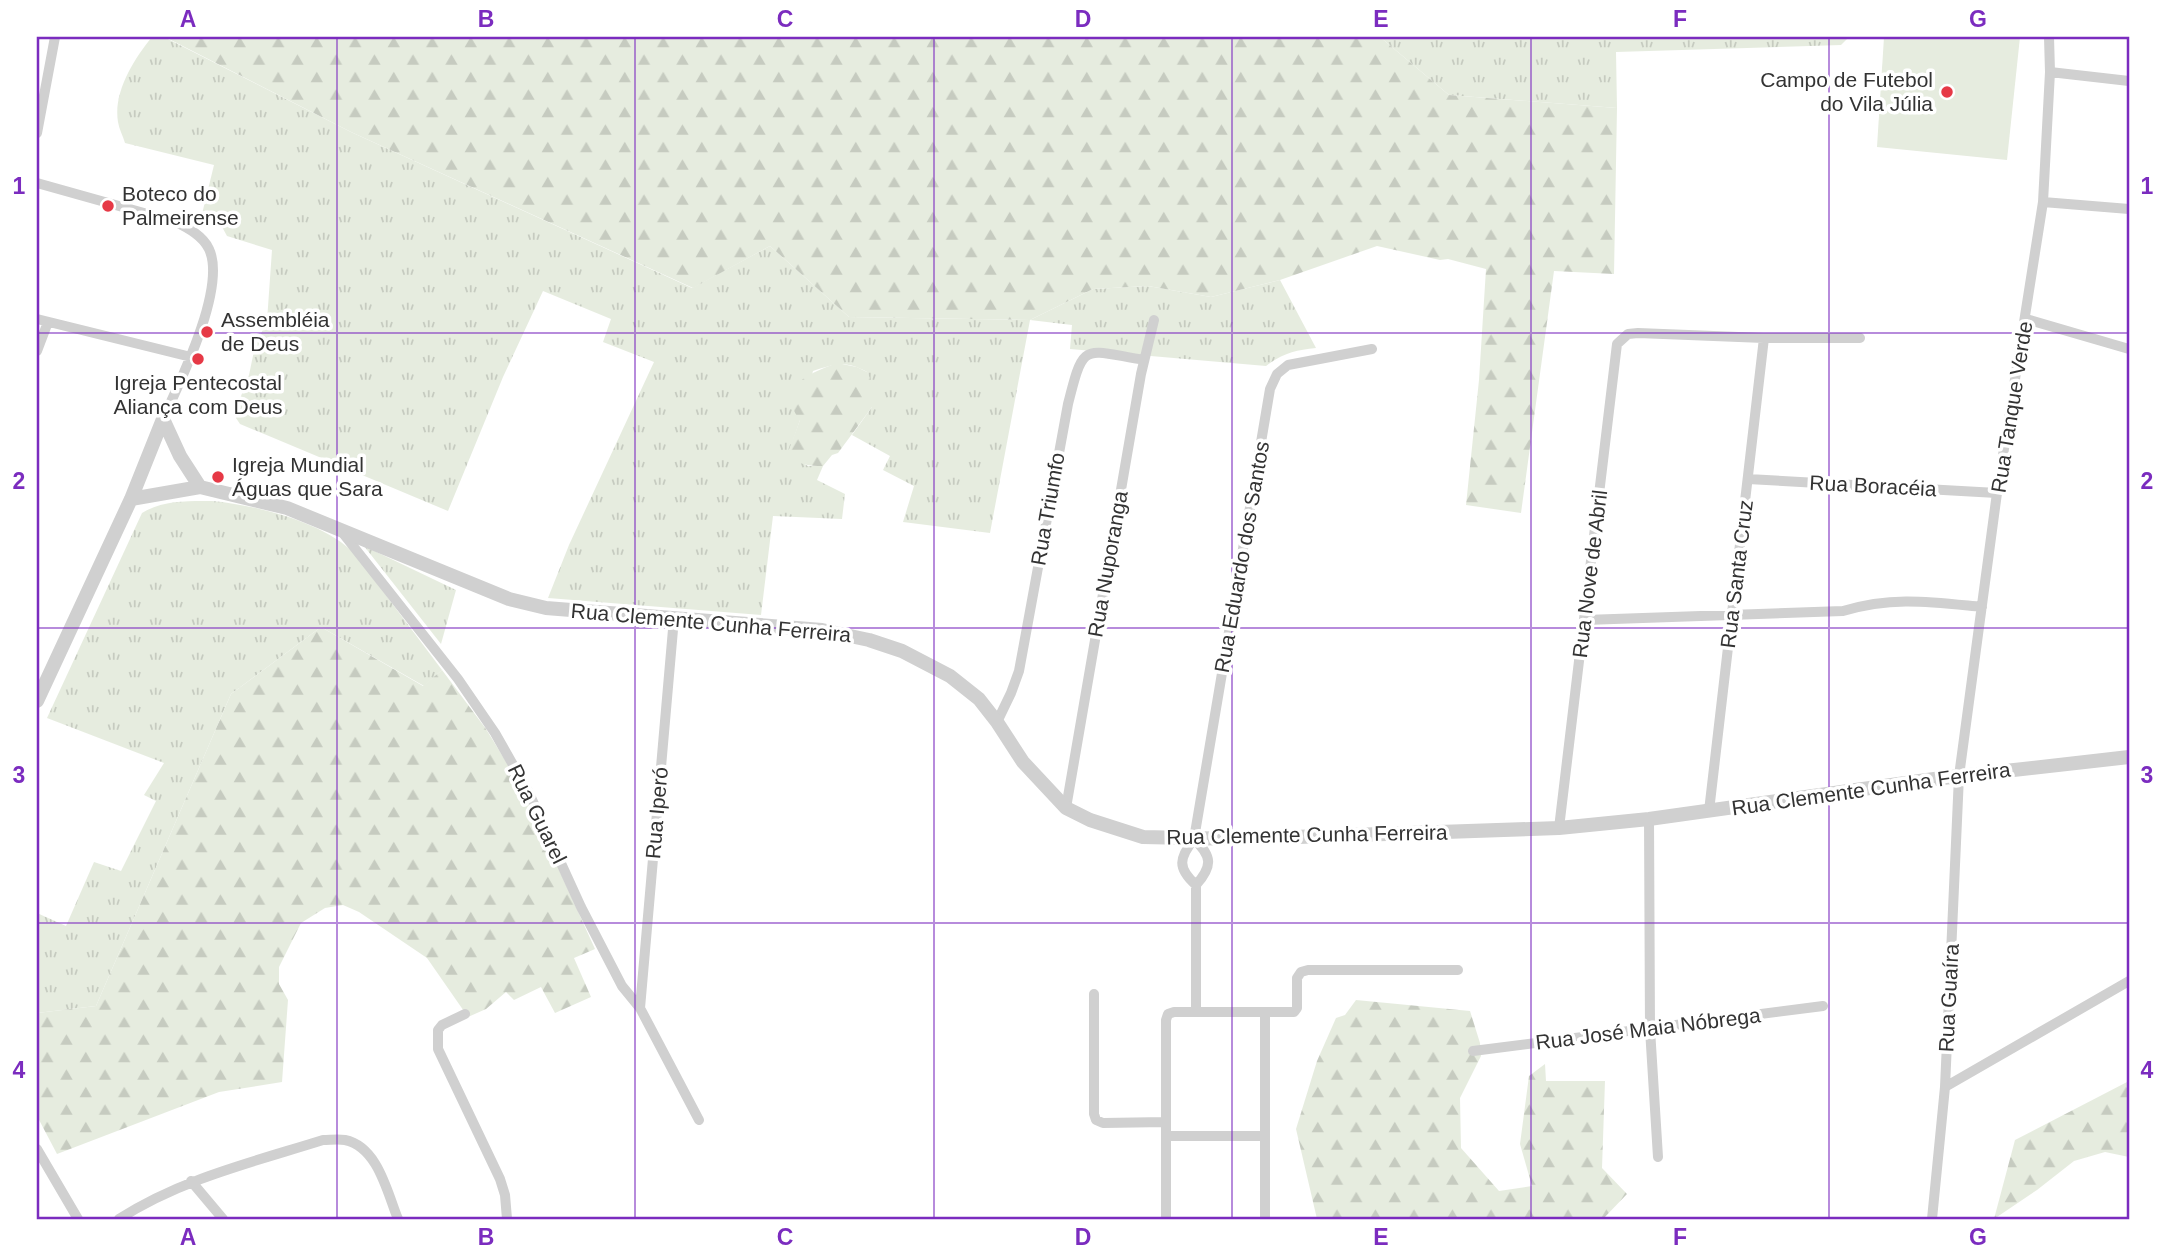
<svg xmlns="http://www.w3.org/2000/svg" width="2166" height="1256" font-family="Arial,sans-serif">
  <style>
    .grass { fill: url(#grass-tufts) }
    .forest { fill: url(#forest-firs) }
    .park { fill: #e6ecdf }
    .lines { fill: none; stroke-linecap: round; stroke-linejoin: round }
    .minor { stroke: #d0d0d0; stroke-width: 10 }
    .tertiary { stroke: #d0d0d0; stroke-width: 14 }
    .grid { fill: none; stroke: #7b2cbf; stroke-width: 2; stroke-opacity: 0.55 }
    .poi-dot { fill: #e63946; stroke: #fff; stroke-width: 2.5 }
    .labels { text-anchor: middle; stroke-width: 7; stroke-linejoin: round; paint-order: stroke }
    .poi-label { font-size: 21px; fill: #333; stroke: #fff; text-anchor: start }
    .street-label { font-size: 21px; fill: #333; stroke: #fff }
    .neatline { fill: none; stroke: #7b2cbf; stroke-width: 2.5 }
    .grid-label { font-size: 23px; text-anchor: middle; font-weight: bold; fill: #7b2cbf }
  </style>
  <defs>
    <pattern id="grass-tufts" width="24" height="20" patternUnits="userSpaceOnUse" patternTransform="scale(1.75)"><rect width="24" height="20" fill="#e6ecdf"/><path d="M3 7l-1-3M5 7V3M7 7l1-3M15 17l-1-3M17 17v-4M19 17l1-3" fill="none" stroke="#c6cbc0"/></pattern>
    <pattern id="forest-firs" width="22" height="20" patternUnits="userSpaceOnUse" patternTransform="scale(1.75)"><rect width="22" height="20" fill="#e6ecdf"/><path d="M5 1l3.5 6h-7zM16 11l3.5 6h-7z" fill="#c6cbc0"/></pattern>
  </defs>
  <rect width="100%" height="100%" fill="#fff"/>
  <path class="grass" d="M 152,37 L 164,37 L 351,132 L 692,288 L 770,246 L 849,317 L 1030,320 L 1093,289 L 1148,286 L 1211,297 L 1280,280 L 1316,348 C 1296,350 1283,353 1266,366 L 1070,349 L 1072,325 L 1030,320 L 990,533 L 903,522 L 914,486 L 883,470 L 890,456 L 852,435 L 872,407 L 867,372 C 845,360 835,364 813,371 L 800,420 L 788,455 L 808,466 L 823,466 L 817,480 L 845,494 L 842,519 L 773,516 L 761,615 L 548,598 L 569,545 L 654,362 L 603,342 L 611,319 L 543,291 L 503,377 L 448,511 L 240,424 L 236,418 L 238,404 L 249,375 L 255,346 L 267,321 L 272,250 L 227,236 L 221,225 L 202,214 L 214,165 L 125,143 C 123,136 119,129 118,122 C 113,92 134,59 152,37 Z
    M 1380,37 L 1849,37 L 1841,45 L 1616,52 L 1617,108 L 1449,95 Z
    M 212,501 C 256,505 324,522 355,554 L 442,670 L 424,686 L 321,627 L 231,694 L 96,1006 L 37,1013 L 37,913 L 66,926 L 94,862 L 121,871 L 156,801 L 144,795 L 164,763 L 47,718 L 142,513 C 163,500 188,501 212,501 Z
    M 364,546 L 456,590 L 441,644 Z"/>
  <path class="forest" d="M 165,37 L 1380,37 L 1449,95 L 1617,108 L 1614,274 L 1554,271 L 1521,513 L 1466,505 L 1479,380 L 1486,269 L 1448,259 L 1440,260 L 1377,246 L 1280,280 L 1211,297 L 1148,286 L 1093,289 L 1030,320 L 849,317 L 770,246 L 693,288 L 351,132 Z
    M 837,363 L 857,367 L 867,372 L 872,382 L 873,392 L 872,407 L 838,453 L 832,455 L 823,466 C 809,466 799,465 787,455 L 800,420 C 774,387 810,373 837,363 Z
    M 321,627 L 423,686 L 442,670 L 486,729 L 521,786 L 595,949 L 574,958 L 591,997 L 555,1013 L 541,987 L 514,1000 L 506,992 L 486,1009 L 468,1017 L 427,958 L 359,912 L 343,905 L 325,908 L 301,923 L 279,967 L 279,984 L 288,1000 L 282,1082 L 219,1092 L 57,1154 L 37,1116 L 37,1013 L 96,1006 L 231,694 Z
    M 1356,1000 L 1470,1011 L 1480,1043 L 1481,1056 L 1460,1098 L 1461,1148 L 1499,1191 L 1532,1186 L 1520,1144 L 1529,1076 L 1545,1064 L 1546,1081 L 1605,1081 L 1602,1168 L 1627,1194 L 1603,1219 L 1317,1219 L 1296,1129 L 1317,1061 L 1336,1018 L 1345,1015 Z
    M 2129,1081 L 2129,1157 L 2105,1152 L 2074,1161 L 2037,1190 L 1994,1219 L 2015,1140 Z"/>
  <path class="park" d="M 1884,37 L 2020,37 L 2007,160 L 1877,147 Z"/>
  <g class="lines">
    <path class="minor" d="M 2050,72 L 2129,81
      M 37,133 L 55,37
      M 37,183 L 176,222 C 188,228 203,236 209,249 C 227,287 180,382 163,419
      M 2043,202 L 2129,209
      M 37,319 L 191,357
      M 2026,319 L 2129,349
      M 37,351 L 48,322
      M 1748,479 L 1997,493
      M 342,532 L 458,679 L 495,733 L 529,793 L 581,907 L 622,986 L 640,1008 L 699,1120
      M 1585,620 L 1843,611 C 1893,596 1931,602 1982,607
      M 997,722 L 1011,693 L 1019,671 L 1068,404 C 1084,340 1083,350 1144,360
      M 1066,808 L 1141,374 L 1154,320
      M 1709,811 L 1764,338
      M 1649,819 L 1650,1029 L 1658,1157
      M 1559,828 L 1617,344 L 1628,334 L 1638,333 L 1764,338 L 1860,338
      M 1194,839 C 1212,856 1213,866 1196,885 L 1196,1012
      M 1196,885 C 1177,868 1179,858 1194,839 L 1270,389 L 1277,374 L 1288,365 L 1372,349
      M 1094,994 L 1094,1114 L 1096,1120 L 1103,1123 L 1166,1122
      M 640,1008 L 674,618
      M 465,1014 L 442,1025 L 438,1030 L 438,1049 L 500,1179 L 505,1195 L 507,1219
      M 1473,1051 L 1823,1006
      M 1945,1087 L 2129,981
      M 1166,1136 L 1265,1136
      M 37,1149 L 78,1219
      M 191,1181 L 223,1219
      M 119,1219 C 181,1179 253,1162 323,1140 C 330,1140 338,1139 345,1140 C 378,1147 387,1192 398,1219
      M 1166,1219 L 1166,1020 L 1168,1014 L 1174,1012 L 1294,1012 L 1297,1008 L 1297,978 L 1301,972 L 1308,970 L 1458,970
      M 1265,1219 L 1265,1013
      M 1932,1219 L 1945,1087 L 1959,776 L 1997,493 L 2043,202 L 2050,72 L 2049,37"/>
    <path class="tertiary" d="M 163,419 L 180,456 L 200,487
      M 131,499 L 200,487 L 287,508 L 509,599 L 546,608 L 822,630 L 869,640 L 902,651 L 950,676 L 979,699 L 997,722 L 1023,762 L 1066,808 L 1090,820 L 1143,837 L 1237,839 L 1559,828 L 1649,819 L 1934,779 L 2129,757
      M 37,701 L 131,499 L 163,419"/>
  </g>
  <path class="grid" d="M 337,37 L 337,1219M 635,37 L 635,1219M 934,37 L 934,1219M 1232,37 L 1232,1219M 1531,37 L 1531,1219M 1829,37 L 1829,1219M 37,333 L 2129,333M 37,628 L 2129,628M 37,923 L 2129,923"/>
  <g class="poi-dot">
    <circle cx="1947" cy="92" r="7"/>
    <circle cx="108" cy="206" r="7"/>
    <circle cx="207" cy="332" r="7"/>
    <circle cx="198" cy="359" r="7"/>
    <circle cx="218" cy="477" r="7"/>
  </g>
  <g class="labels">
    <g class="poi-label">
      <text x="1933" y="87" text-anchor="end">Campo de Futebol<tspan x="1933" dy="24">do Vila Júlia</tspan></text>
      <text x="122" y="201">Boteco do<tspan x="122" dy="24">Palmeirense</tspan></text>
      <text x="221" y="327">Assembléia<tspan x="221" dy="24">de Deus</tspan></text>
      <text x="198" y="390" text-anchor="middle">Igreja Pentecostal<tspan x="198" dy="24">Aliança com Deus</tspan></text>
      <text x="232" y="472">Igreja Mundial<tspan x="232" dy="24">Águas que Sara</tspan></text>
    </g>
    <g class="street-label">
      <text transform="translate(2012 407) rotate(-81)" y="7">Rua Tanque Verde</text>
      <text transform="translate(1873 486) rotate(3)" y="7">Rua Boracéia</text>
      <text transform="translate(1048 509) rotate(-80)" y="7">Rua Triumfo</text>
      <text transform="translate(1242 557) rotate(-80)" y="7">Rua Eduardo dos Santos</text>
      <text transform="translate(1108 564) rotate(-80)" y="7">Rua Nuporanga</text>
      <text transform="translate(1590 574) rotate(-83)" y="7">Rua Nove de Abril</text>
      <text transform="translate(1737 574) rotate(-83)" y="7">Rua Santa Cruz</text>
      <text transform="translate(711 623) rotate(5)" y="7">Rua Clemente Cunha Ferreira</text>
      <text transform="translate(1871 789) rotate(-8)" y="7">Rua Clemente Cunha Ferreira</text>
      <text transform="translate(657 813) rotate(-85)" y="7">Rua Iperó</text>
      <text transform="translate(537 814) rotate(64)" y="7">Rua Guarel</text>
      <text transform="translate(1307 835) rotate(-1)" y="7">Rua Clemente Cunha Ferreira</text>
      <text transform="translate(1949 998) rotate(-87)" y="7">Rua Guaíra</text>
      <text transform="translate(1648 1029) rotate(-7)" y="7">Rua José Maia Nóbrega</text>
    </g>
  </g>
  <rect width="2166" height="1256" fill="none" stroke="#ffffff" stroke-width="77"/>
  <rect x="38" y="38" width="2090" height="1180" class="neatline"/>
  <g class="grid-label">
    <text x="188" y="27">A</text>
    <text x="486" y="27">B</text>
    <text x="785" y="27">C</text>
    <text x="1083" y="27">D</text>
    <text x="1381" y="27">E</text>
    <text x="1680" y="27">F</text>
    <text x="1978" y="27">G</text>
    <text x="19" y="194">1</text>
    <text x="2147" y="194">1</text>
    <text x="19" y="489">2</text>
    <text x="2147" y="489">2</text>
    <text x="19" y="783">3</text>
    <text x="2147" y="783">3</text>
    <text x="19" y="1078">4</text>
    <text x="2147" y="1078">4</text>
    <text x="188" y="1245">A</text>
    <text x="486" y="1245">B</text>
    <text x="785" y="1245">C</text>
    <text x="1083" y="1245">D</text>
    <text x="1381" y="1245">E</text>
    <text x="1680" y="1245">F</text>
    <text x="1978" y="1245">G</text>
  </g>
</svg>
